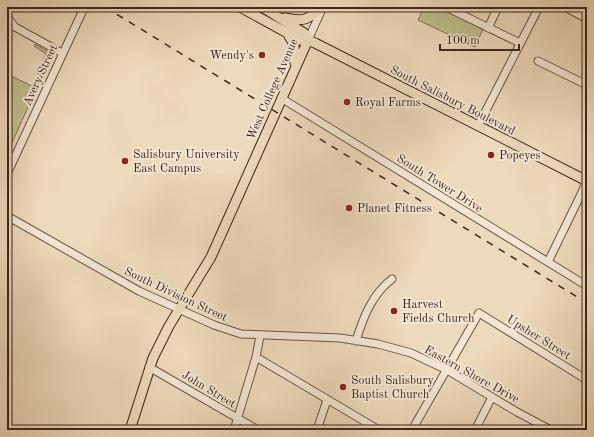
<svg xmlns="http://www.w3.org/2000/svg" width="594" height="437" font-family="'Old Standard TT',serif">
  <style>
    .green { fill: #bebe8c; stroke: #7c7255 }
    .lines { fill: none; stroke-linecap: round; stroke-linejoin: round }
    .minor-casing { stroke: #685345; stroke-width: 9 }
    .major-casing { stroke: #3b261e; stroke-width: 11 }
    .minor { stroke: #f3e6d3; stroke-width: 7 }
    .major { stroke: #edd9bb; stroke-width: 9 }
    .rail { stroke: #3b261e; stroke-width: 1.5; stroke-dasharray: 7 7; stroke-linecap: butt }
    .poi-dot { fill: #8f2418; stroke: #f3e6d3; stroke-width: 1.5 }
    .labels { text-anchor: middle; stroke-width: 4; stroke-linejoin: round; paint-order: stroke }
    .poi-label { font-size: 12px; fill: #3b261e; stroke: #f3e6d3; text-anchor: start }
    .street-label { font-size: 12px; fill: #3b261e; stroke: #f3e6d3 }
  </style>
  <rect width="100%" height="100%" fill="#edd9bb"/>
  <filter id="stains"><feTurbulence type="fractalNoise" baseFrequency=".005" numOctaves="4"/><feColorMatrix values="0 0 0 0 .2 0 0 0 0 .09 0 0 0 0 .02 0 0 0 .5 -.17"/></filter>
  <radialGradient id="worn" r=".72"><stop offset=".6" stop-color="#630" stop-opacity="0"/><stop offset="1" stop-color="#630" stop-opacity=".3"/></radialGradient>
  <path class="green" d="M 424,7 L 438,7 L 483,29 L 475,47 L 418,20 Z
    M 35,44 L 52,54 L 7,154 L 7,64 L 11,66 L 7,74 L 32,86 L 46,54 L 34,46 Z"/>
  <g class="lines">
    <defs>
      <path id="minor" d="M 446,7 L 520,43
        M 565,7 L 587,19
        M 7,17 L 15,27 L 62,53
        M 488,28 L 498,7
        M 308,40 L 322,9
        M 538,61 L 587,85
        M 281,98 L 587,286
        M 478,126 L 539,7
        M 7,174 L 84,8
        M 7,216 L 139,291 L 214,325 L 241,334 L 340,338 L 378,344 L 411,353 L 447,370 L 517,412 L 551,430
        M 548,262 L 583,190 L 587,177
        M 356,341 C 363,318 372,294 392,279
        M 256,357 L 379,430
        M 149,367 L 258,430
        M 234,430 L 256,357 L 260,336
        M 317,430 L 327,400
        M 412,430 L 479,313 L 587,380
        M 475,430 L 492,397"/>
      <path id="major" d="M 240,7 L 300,40 L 308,40 L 315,43 L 587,181
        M 262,7 L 304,33 L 308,40
        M 285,18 C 304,22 308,20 322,7
        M 289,36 L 294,44 L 295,63
        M 130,430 L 153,358 L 169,326 L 211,257 L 308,40"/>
    </defs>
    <use href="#minor" class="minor-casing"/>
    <use href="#major" class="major-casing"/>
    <use href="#minor" class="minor"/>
    <use href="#major" class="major"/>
    <path class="rail" d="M 105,7 L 587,303"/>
  </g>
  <g class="poi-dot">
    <circle cx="262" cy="55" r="4"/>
    <circle cx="347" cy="102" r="4"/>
    <circle cx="491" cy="155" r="4"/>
    <circle cx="125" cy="161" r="4"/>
    <circle cx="349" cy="208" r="4"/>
    <circle cx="394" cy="311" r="4"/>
    <circle cx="343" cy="387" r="4"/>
  </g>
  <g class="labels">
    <g class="poi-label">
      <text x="254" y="59" text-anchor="end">Wendy's</text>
      <text x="355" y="106">Royal Farms</text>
      <text x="133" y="158">Salisbury University<tspan x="133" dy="14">East Campus</tspan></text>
      <text x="499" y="159">Popeyes</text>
      <text x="357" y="212">Planet Fitness</text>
      <text x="402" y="308">Harvest<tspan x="402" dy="14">Fields Church</tspan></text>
      <text x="351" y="384">South Salisbury<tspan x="351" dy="14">Baptist Church</tspan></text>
    </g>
    <g class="street-label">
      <text transform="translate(40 75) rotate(-65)" y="4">Avery Street</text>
      <text transform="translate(272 89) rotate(-66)" y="4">West College Avenue</text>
      <text transform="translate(453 100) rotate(27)" y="4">South Salisbury Boulevard</text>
      <text transform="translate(440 183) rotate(32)" y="4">South Tower Drive</text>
      <text transform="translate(176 294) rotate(25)" y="4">South Division Street</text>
      <text transform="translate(539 337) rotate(32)" y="4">Upsher Street</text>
      <text transform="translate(472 374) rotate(29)" y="4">Eastern Shore Drive</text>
      <text transform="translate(209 389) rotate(31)" y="4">John Street</text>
    </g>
  </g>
  <rect width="594" height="437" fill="none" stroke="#edd9bb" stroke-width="24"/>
  <rect x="8" y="8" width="578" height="421" fill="none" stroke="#3b261e" stroke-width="2"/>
  <rect x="12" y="12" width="570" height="413" fill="none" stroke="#3b261e"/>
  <path d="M440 44v6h79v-6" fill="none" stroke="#3b261e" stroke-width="2"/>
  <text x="446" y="44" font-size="12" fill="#3b261e" stroke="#f3e6d3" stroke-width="3" paint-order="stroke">100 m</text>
  <rect width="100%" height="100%" filter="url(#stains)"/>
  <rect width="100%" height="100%" fill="url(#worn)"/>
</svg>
